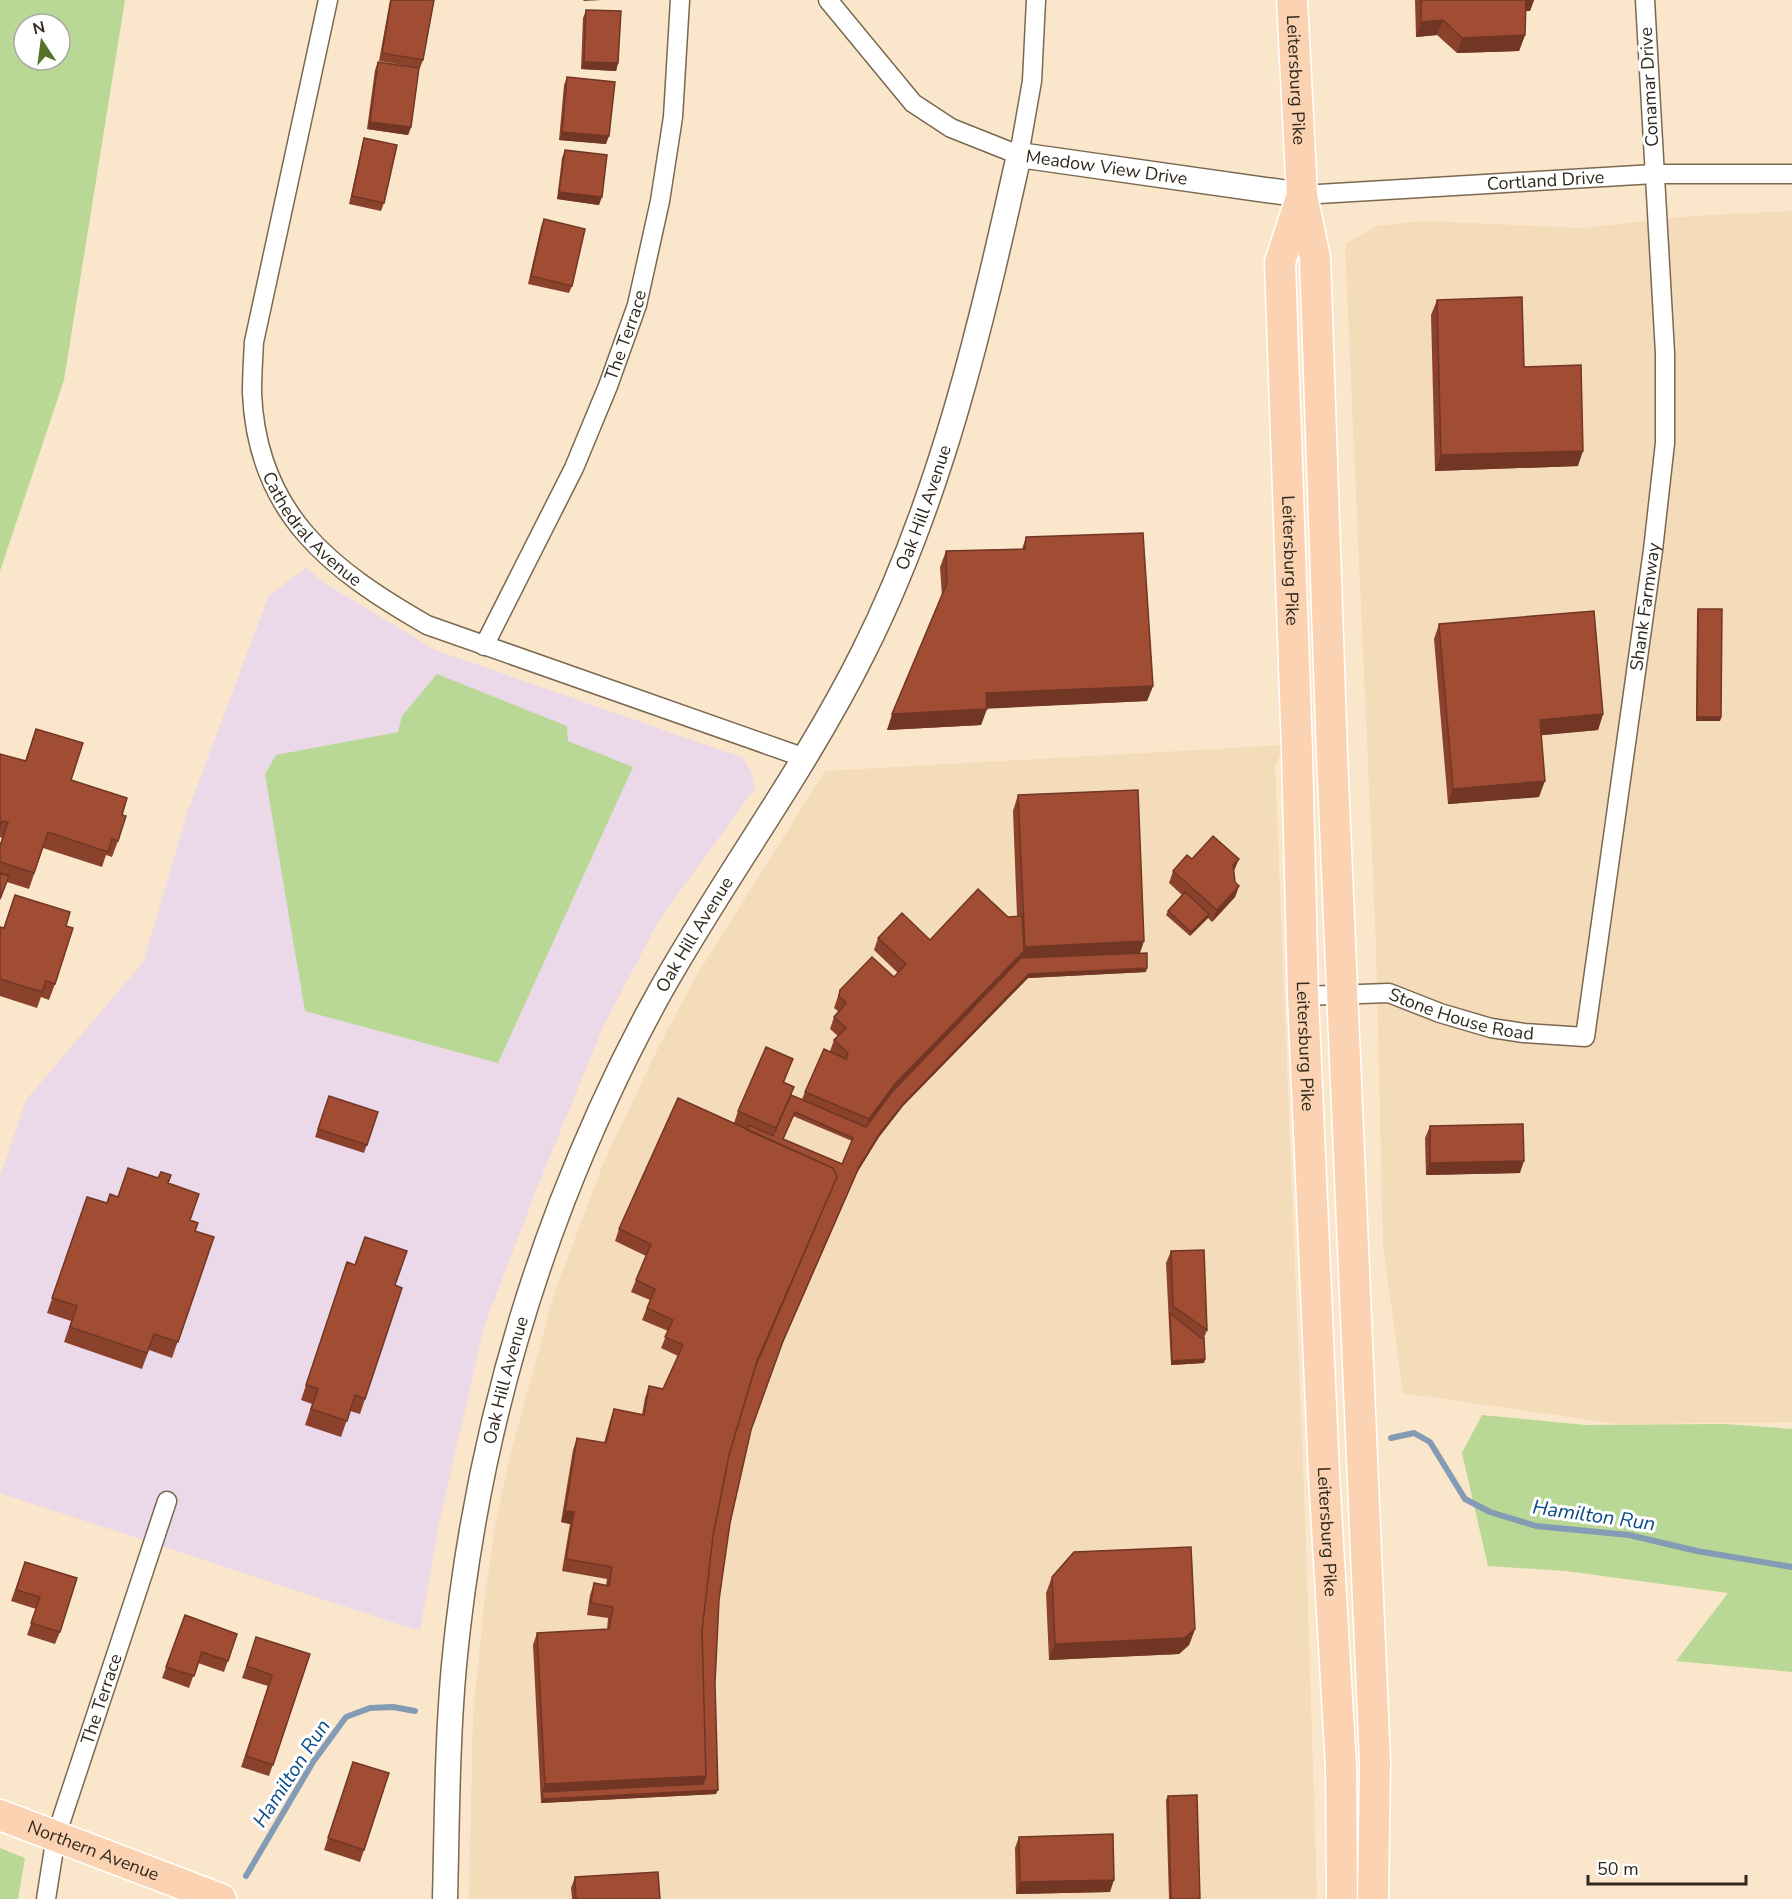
<svg xmlns="http://www.w3.org/2000/svg" width="1792" height="1899" font-family="'Nunito Sans',sans-serif">
  <style>
    .built { fill: #f4dbb9 }
    .education { fill: #ebd8e9 }
    .green { fill: #b9d895; fill-rule: evenodd }
    .lines { fill: none; stroke-linecap: round; stroke-linejoin: round }
    .stream { stroke: #849bb5; stroke-width: 6 }
    .minor-casing { stroke: #7a6850; stroke-width: 21 }
    .tertiary-casing { stroke: #7a6850; stroke-width: 27 }
    .primary-casing { stroke: #fff; stroke-width: 33 }
    .minor { stroke: #fff; stroke-width: 18 }
    .tertiary { stroke: #fff; stroke-width: 24 }
    .primary { stroke: #fbd3b3; stroke-width: 30 }
    .wall { fill: #8a422d; fill-rule: evenodd }
    .shaded-wall { fill: #713624 }
    .building { fill: #a14d34; stroke: #713624; stroke-width: 1.5; fill-rule: evenodd }
    .labels { text-anchor: middle; stroke-width: 6; stroke-linejoin: round; paint-order: stroke }
    .street-label { font-size: 18px; fill: #30291e; stroke: #fff }
    .water-label { font-size: 20px; font-style: italic; fill: #094b88; stroke: #fff }
  </style>
  <rect width="100%" height="100%" fill="#fae6ca"/>
  <path class="built" d="M 1792,211 L 1792,1422 L 1617,1424 L 1403,1393 L 1383,1244 L 1376,943 L 1345,244 L 1377,226 L 1422,221 L 1583,228 L 1691,216 Z
    M 1286,745 L 1275,765 L 1305,1515 L 1317,1899 L 469,1899 L 473,1717 L 485,1597 L 495,1526 L 510,1456 L 556,1288 L 604,1162 L 657,1050 L 695,978 L 825,771 Z"/>
  <path class="education" d="M 306,568 L 326,584 L 435,650 L 743,758 L 751,771 L 755,788 L 659,920 L 603,1027 L 535,1193 L 484,1327 L 440,1518 L 420,1631 L 0,1493 L 0,1177 L 26,1100 L 144,961 L 187,813 L 269,595 Z"/>
  <path class="green" d="M 0,0 L 125,0 L 64,380 L 0,571 ZM 24,24 L 60,24 L 60,60 L 24,60 Z
    M 437,674 L 567,726 L 568,741 L 633,767 L 498,1063 L 305,1011 L 265,774 L 276,755 L 398,732 L 402,716 Z
    M 1482,1415 L 1585,1425 L 1725,1424 L 1792,1429 L 1792,1672 L 1676,1661 L 1728,1593 L 1566,1571 L 1488,1566 L 1462,1453 Z
    M 0,1848 L 25,1858 L 18,1899 L 0,1899 Z"/>
  <g class="lines">
    <path class="stream" d="M 1391,1438 L 1414,1433 L 1430,1442 L 1465,1499 L 1490,1512 L 1536,1526 L 1629,1535 L 1697,1551 L 1792,1567
      M 246,1876 L 313,1762 L 346,1717 L 370,1708 L 393,1707 L 415,1711"/>
    <defs>
      <g id="minor">
        <path id="s1" d="M 328,0 L 254,342 C 253,359 252,376 252,393 C 257,514 331,570 427,625 L 805,758"/>
        <path d="M 828,0 L 913,103 L 951,128 L 1019,155 L 1032,81 L 1036,0"/>
        <path id="s2" d="M 1302,195 L 1654,174 L 1792,174"/>
        <path id="s3" d="M 484,646 L 574,468 L 608,386 L 637,305 L 660,201 L 673,117 L 680,0"/>
        <path id="s4" d="M 1303,996 L 1389,993 L 1440,1013 L 1491,1028 L 1524,1033 L 1585,1037 L 1653,550 L 1665,443 L 1665,353 L 1645,0"/>
        <path id="s5" d="M 46,1899 L 56,1836 L 167,1501"/>
      </g>
      <g id="tertiary">
        <path id="s6" d="M 445,1899 C 447,1821 447,1743 454,1665 C 469,1508 505,1350 562,1202 C 590,1130 623,1058 661,990 C 725,876 804,771 863,653 C 942,496 981,325 1019,155 L 1302,195"/>
      </g>
      <g id="primary">
        <path id="s7" d="M 1292,0 L 1302,195 L 1315,258 L 1332,755 L 1375,1763 L 1373,1899"/>
        <path id="s8" d="M 1301,198 L 1280,262 L 1297,751 L 1303,996 L 1324,1475 L 1341,1766 L 1342,1899"/>
        <path id="s9" d="M 0,1815 L 221,1899"/>
      </g>
    </defs>
    <use href="#minor" class="minor-casing"/>
    <use href="#tertiary" class="tertiary-casing"/>
    <use href="#primary" class="primary-casing"/>
    <use href="#minor" class="minor"/>
    <use href="#tertiary" class="tertiary"/>
    <use href="#primary" class="primary"/>
  </g>
  <path class="wall" d="M 390,0 L 434,0 L 423,60 L 420,68 L 379,61 Z
    M 1415,0 L 1534,0 L 1530,11 L 1525,11 L 1525,35 L 1519,51 L 1457,53 L 1437,35 L 1416,37 Z
    M 586,10 L 618,63 L 616,71 L 581,69 L 583,18 Z
    M 378,62 L 411,127 L 408,135 L 367,129 L 375,70 Z
    M 567,77 L 606,144 L 559,140 L 564,85 Z
    M 364,138 L 384,203 L 381,211 L 349,204 L 362,146 Z
    M 565,150 L 599,205 L 557,199 L 562,158 Z
    M 544,219 L 572,286 L 569,293 L 528,284 L 541,227 Z
    M 1437,300 L 1524,367 L 1578,466 L 1435,471 L 1431,315 Z
    M 1026,537 L 1153,686 L 1147,701 L 987,708 L 981,725 L 887,730 L 942,597 L 940,567 L 946,551 L 1022,549 Z
    M 1698,609 L 1721,717 L 1720,721 L 1696,721 L 1697,613 Z
    M 1439,624 L 1603,714 L 1598,730 L 1541,735 L 1539,797 L 1448,804 L 1434,639 Z
    M 36,729 L 71,780 L 122,815 L 118,841 L 112,857 L 106,855 L 102,867 L 43,848 L 29,889 L 7,882 L 0,900 L 0,844 L 2,838 L 0,837 L 0,754 L 25,761 Z
    M 1018,795 L 1144,941 L 1140,953 L 1146,972 L 1028,978 L 903,1106 L 879,1137 L 858,1171 L 782,1345 L 751,1430 L 730,1523 L 719,1600 L 715,1683 L 716,1794 L 541,1803 L 533,1645 L 537,1633 L 607,1630 L 608,1618 L 587,1615 L 590,1595 L 594,1583 L 606,1585 L 607,1579 L 562,1571 L 570,1524 L 561,1522 L 573,1450 L 577,1438 L 604,1443 L 610,1421 L 614,1409 L 642,1415 L 645,1398 L 649,1386 L 663,1389 L 678,1356 L 661,1348 L 668,1331 L 642,1320 L 650,1300 L 631,1292 L 646,1256 L 615,1241 L 619,1229 L 747,1130 L 734,1123 L 738,1111 L 793,1059 L 784,1083 L 794,1087 L 791,1095 L 802,1099 L 805,1092 L 830,1051 L 834,1040 L 838,1036 L 830,1029 L 834,1017 L 839,1012 L 834,1008 L 840,990 L 894,977 L 898,973 L 874,950 L 878,938 L 930,940 L 1008,917 L 1017,916 L 1013,811 ZM 793,1116 L 852,1141 L 842,1164 L 783,1139 Z
    M 1192,859 L 1234,871 L 1235,882 L 1239,886 L 1235,897 L 1212,922 L 1208,918 L 1190,936 L 1166,915 L 1168,911 L 1182,895 L 1169,883 L 1173,871 Z
    M 15,895 L 66,926 L 55,984 L 49,1000 L 41,997 L 37,1008 L 0,996 L 0,927 L 4,928 Z
    M 329,1096 L 378,1112 L 364,1153 L 315,1137 Z
    M 1430,1126 L 1520,1173 L 1426,1175 L 1425,1138 Z
    M 168,1183 L 190,1220 L 195,1231 L 214,1237 L 172,1358 L 149,1350 L 142,1369 L 64,1342 L 71,1321 L 47,1313 L 87,1197 L 107,1203 L 118,1197 Z
    M 1171,1251 L 1207,1330 L 1204,1338 L 1205,1359 L 1204,1363 L 1171,1365 L 1166,1263 Z
    M 347,1262 L 395,1285 L 365,1399 L 360,1414 L 350,1411 L 341,1437 L 305,1425 L 312,1404 L 301,1400 Z
    M 25,1562 L 60,1632 L 55,1644 L 27,1635 L 36,1609 L 11,1601 Z
    M 1052,1577 L 1195,1629 L 1189,1645 L 1179,1654 L 1049,1660 L 1046,1593 Z
    M 185,1615 L 237,1634 L 224,1672 L 198,1663 L 189,1688 L 162,1678 Z
    M 256,1637 L 310,1654 L 269,1776 L 241,1767 L 268,1686 L 242,1678 Z
    M 353,1762 L 364,1850 L 360,1862 L 324,1850 Z
    M 1168,1796 L 1200,1899 L 1169,1899 L 1166,1800 Z
    M 1019,1837 L 1110,1892 L 1016,1894 L 1015,1848 Z
    M 575,1877 L 660,1899 L 572,1899 L 571,1888 Z"/>
  <path class="shaded-wall" d="M 584,0 L 602,0 L 583,1 Z
    M 1524,0 L 1534,0 L 1530,11 L 1520,11 Z
    M 1443,20 L 1437,35 L 1416,37 L 1421,22 Z
    M 1525,35 L 1519,51 L 1457,53 L 1462,38 Z
    M 584,62 L 618,63 L 616,71 L 581,69 Z
    M 370,122 L 411,127 L 408,135 L 367,129 Z
    M 562,132 L 609,136 L 606,144 L 559,140 Z
    M 559,192 L 602,197 L 599,205 L 557,199 Z
    M 1583,451 L 1578,466 L 1435,471 L 1441,455 Z
    M 1153,686 L 1147,701 L 981,709 L 986,693 Z
    M 987,709 L 981,725 L 887,730 L 892,714 Z
    M 1603,714 L 1598,730 L 1534,736 L 1540,720 Z
    M 1697,717 L 1721,717 L 1720,721 L 1696,721 Z
    M 1545,781 L 1539,797 L 1448,804 L 1453,789 Z
    M 1239,859 L 1234,871 L 1233,865 Z
    M 1239,886 L 1235,897 L 1212,922 L 1217,910 Z
    M 1209,914 L 1208,918 L 1190,936 L 1191,932 Z
    M 1144,941 L 1138,957 L 1020,962 L 1025,947 Z
    M 1024,951 L 1020,962 L 865,1131 L 869,1119 L 895,1084 Z
    M 1147,968 L 1146,972 L 1028,978 L 903,1106 L 879,1137 L 858,1171 L 859,1167 L 880,1133 L 905,1102 L 1029,974 Z
    M 1524,1161 L 1520,1173 L 1426,1175 L 1430,1163 Z
    M 1205,1359 L 1204,1363 L 1171,1365 L 1172,1361 Z
    M 565,1511 L 574,1512 L 570,1524 L 561,1522 Z
    M 1195,1629 L 1189,1645 L 1179,1654 L 1049,1660 L 1055,1644 Z
    M 706,1776 L 701,1788 L 542,1792 L 545,1784 Z
    M 718,1790 L 716,1794 L 541,1803 L 543,1799 Z
    M 1114,1880 L 1110,1892 L 1016,1894 L 1020,1882 Z"/>
  <path class="building" d="M 391,0 L 434,0 L 423,60 L 382,53 Z
    M 1421,0 L 1526,0 L 1525,35 L 1462,38 L 1443,20 L 1421,22 Z
    M 586,10 L 621,11 L 618,63 L 584,62 Z
    M 378,62 L 419,68 L 411,127 L 370,122 Z
    M 567,77 L 615,82 L 609,136 L 562,132 Z
    M 364,138 L 397,145 L 384,203 L 352,196 Z
    M 565,150 L 607,155 L 602,197 L 559,192 Z
    M 544,219 L 585,229 L 572,286 L 531,276 Z
    M 1522,297 L 1524,367 L 1581,365 L 1583,451 L 1441,455 L 1437,300 Z
    M 1143,533 L 1153,686 L 986,693 L 987,709 L 892,714 L 947,583 L 946,551 L 1025,549 L 1026,537 Z
    M 1698,609 L 1722,609 L 1721,717 L 1697,717 Z
    M 1594,611 L 1603,714 L 1540,720 L 1545,781 L 1453,789 L 1439,624 Z
    M 36,729 L 83,743 L 71,780 L 127,798 L 122,815 L 126,816 L 118,841 L 112,839 L 108,852 L 48,832 L 34,873 L 0,862 L 0,846 L 8,822 L 2,821 L 0,827 L 0,754 L 26,761 Z
    M 1138,790 L 1144,941 L 1025,947 L 1018,795 Z
    M 1213,836 L 1239,859 L 1233,865 L 1235,882 L 1239,886 L 1217,910 L 1173,871 L 1187,855 L 1192,859 Z
    M 0,873 L 9,876 L 0,899 Z
    M 978,889 L 1008,917 L 1022,916 L 1024,951 L 895,1084 L 869,1119 L 805,1092 L 824,1049 L 846,1059 L 848,1053 L 834,1040 L 846,1028 L 834,1017 L 846,1003 L 839,996 L 840,990 L 872,957 L 894,977 L 906,964 L 878,938 L 902,913 L 930,940 Z
    M 1185,892 L 1209,914 L 1191,932 L 1168,911 Z
    M 15,895 L 70,912 L 66,926 L 73,928 L 55,984 L 46,981 L 42,992 L 0,979 L 0,927 L 4,928 Z
    M 1147,953 L 1147,968 L 1029,974 L 905,1102 L 880,1133 L 859,1167 L 783,1341 L 751,1430 L 730,1523 L 719,1600 L 715,1683 L 718,1790 L 543,1799 L 542,1792 L 703,1784 L 706,1776 L 702,1631 L 713,1536 L 729,1455 L 756,1365 L 837,1177 L 833,1168 L 747,1130 L 749,1125 L 773,1136 L 791,1095 L 866,1127 L 892,1092 L 1021,958 ZM 795,1112 L 853,1138 L 842,1164 L 783,1139 Z
    M 766,1047 L 793,1059 L 783,1082 L 794,1087 L 776,1128 L 738,1111 Z
    M 329,1096 L 378,1112 L 367,1145 L 318,1129 Z
    M 678,1098 L 833,1168 L 837,1177 L 757,1361 L 729,1455 L 713,1536 L 702,1631 L 706,1776 L 545,1784 L 537,1633 L 609,1629 L 613,1607 L 591,1603 L 594,1583 L 609,1586 L 612,1567 L 566,1559 L 574,1512 L 565,1511 L 577,1438 L 606,1443 L 614,1409 L 644,1415 L 649,1386 L 663,1389 L 683,1345 L 665,1337 L 673,1320 L 647,1308 L 655,1289 L 636,1280 L 651,1244 L 619,1229 Z
    M 1523,1124 L 1524,1161 L 1430,1163 L 1430,1126 Z
    M 128,1168 L 158,1178 L 161,1172 L 171,1175 L 168,1183 L 199,1194 L 190,1220 L 198,1223 L 195,1231 L 214,1237 L 178,1342 L 154,1334 L 147,1353 L 70,1327 L 77,1306 L 52,1298 L 87,1197 L 107,1203 L 110,1194 L 118,1197 Z
    M 365,1237 L 407,1251 L 395,1285 L 402,1288 L 365,1399 L 355,1395 L 347,1421 L 311,1409 L 318,1389 L 306,1385 L 347,1262 L 355,1265 Z
    M 1204,1250 L 1207,1330 L 1173,1306 L 1171,1251 Z
    M 1170,1313 L 1201,1338 L 1204,1338 L 1205,1359 L 1172,1361 Z
    M 1191,1547 L 1195,1629 L 1184,1638 L 1055,1644 L 1052,1577 L 1074,1552 Z
    M 25,1562 L 77,1578 L 60,1632 L 31,1623 L 40,1597 L 16,1590 Z
    M 185,1615 L 237,1634 L 228,1661 L 202,1652 L 194,1676 L 166,1667 Z
    M 256,1637 L 310,1654 L 273,1765 L 246,1756 L 272,1675 L 247,1666 Z
    M 353,1762 L 389,1773 L 364,1850 L 328,1838 Z
    M 1197,1795 L 1200,1899 L 1171,1899 L 1168,1796 Z
    M 1113,1834 L 1114,1880 L 1020,1882 L 1019,1837 Z
    M 658,1872 L 660,1899 L 576,1899 L 575,1877 Z"/>
  <g class="labels">
    <g class="street-label">
      <text dy="6" stroke="none"><textPath href="#s7" startOffset="80">Leitersburg Pike</textPath></text>
      <text transform="translate(1649 87) rotate(-93)" y="6">Conamar Drive</text>
      <text dy="6" stroke="none"><textPath href="#s6" startOffset="1950">Meadow View Drive</textPath></text>
      <text dy="6" stroke="none"><textPath href="#s2" startOffset="244">Cortland Drive</textPath></text>
      <text dy="6" stroke="none"><textPath href="#s3" startOffset="342">The Terrace</textPath></text>
      <text dy="6" stroke="none"><textPath href="#s6" startOffset="1496">Oak Hill Avenue</textPath></text>
      <text dy="6" stroke="none"><textPath href="#s1" startOffset="555">Cathedral Avenue</textPath></text>
      <text dy="6" stroke="none"><textPath href="#s8" startOffset="366">Leitersburg Pike</textPath></text>
      <text dy="6" stroke="none"><textPath href="#s4" startOffset="723">Shank Farmway</textPath></text>
      <text dy="6" stroke="none"><textPath href="#s6" startOffset="1010">Oak Hill Avenue</textPath></text>
      <text dy="6" stroke="none"><textPath href="#s4" startOffset="162">Stone House Road</textPath></text>
      <text dy="6" stroke="none"><textPath href="#s8" startOffset="852">Leitersburg Pike</textPath></text>
      <text dy="6" stroke="none"><textPath href="#s6" startOffset="524">Oak Hill Avenue</textPath></text>
      <text dy="6" stroke="none"><textPath href="#s8" startOffset="1338">Leitersburg Pike</textPath></text>
      <text dy="6" stroke="none"><textPath href="#s5" startOffset="208">The Terrace</textPath></text>
      <text dy="6" stroke="none"><textPath href="#s9" startOffset="100">Northern Avenue</textPath></text>
    </g>
    <g class="water-label">
      <text transform="translate(1594 1515) rotate(8)" y="7">Hamilton Run</text>
      <text transform="translate(291 1773) rotate(-57)" y="7">Hamilton Run</text>
    </g>
  </g>
  <g transform="translate(42 42) rotate(347)"><circle r="28" fill="#ffffff" stroke="#aca9a5" stroke-width="1.5"/>
  <path d="M0-4.5L10 22L0 15L-10 22Z" fill="#557429"/>
  <text y="-9" font-size="16" font-weight="bold" text-anchor="middle" fill="#30291e">N</text>
  </g>
  <path d="M1588 1875v9h158v-9" fill="none" stroke="#30291e" stroke-width="3"/>
  <text x="1597" y="1875" font-size="18" fill="#30291e" stroke="#ffffff" stroke-width="4.5" paint-order="stroke">50 m</text>
</svg>
